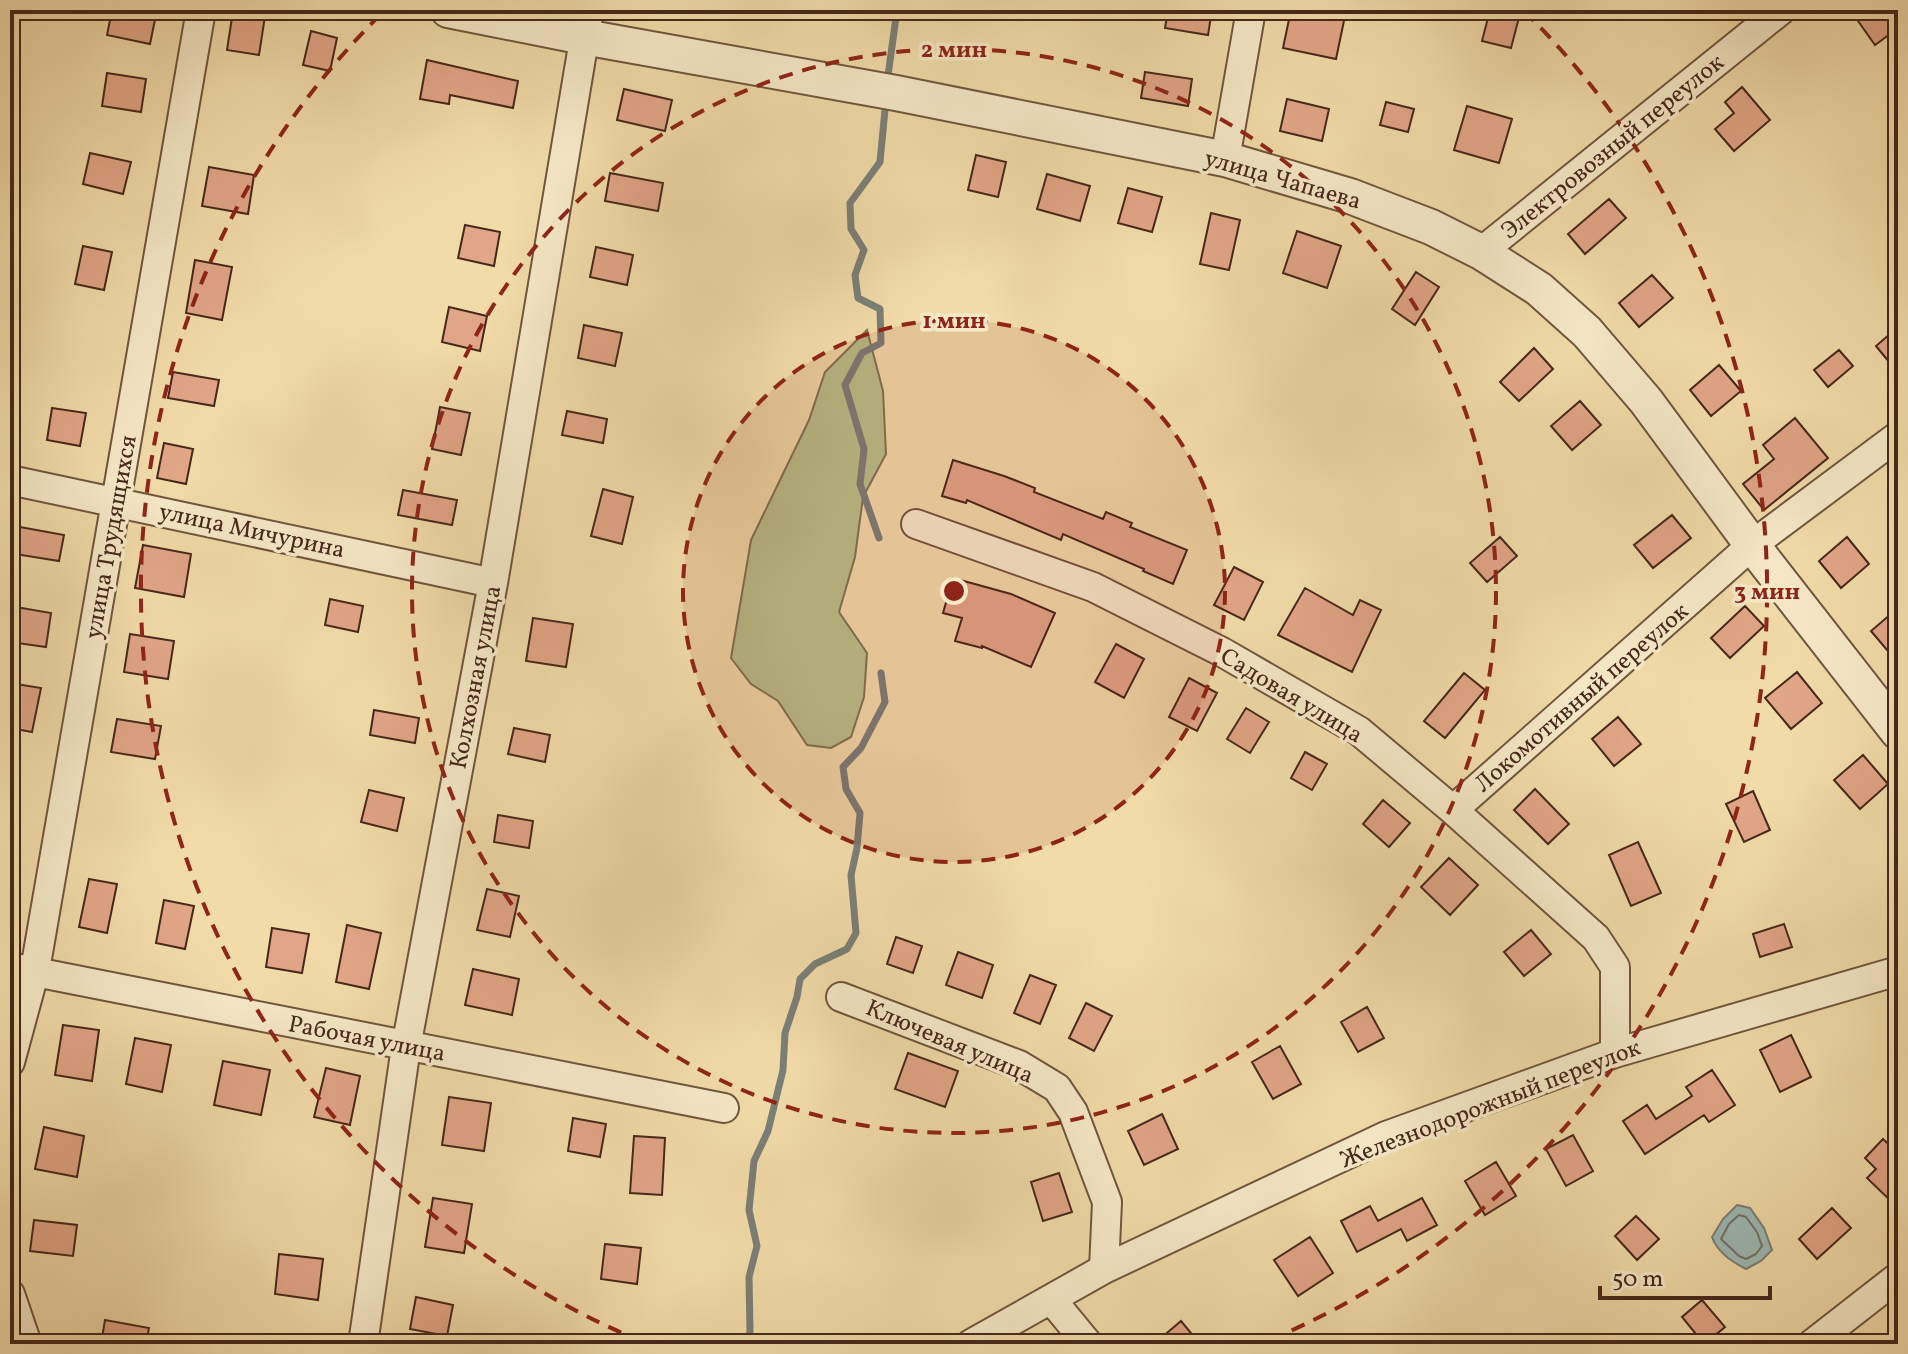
<svg xmlns="http://www.w3.org/2000/svg" width="1908" height="1354" font-family="Vollkorn,serif">
  <style>
    .green { fill: #b8c089; stroke: #807452; stroke-width: 2 }
    .water { fill: #9eb9b3; stroke: #7b7f77; stroke-width: 2 }
    .lines { fill: none; stroke-linecap: round; stroke-linejoin: round }
    .shore { stroke: #727068; stroke-width: 2 }
    .stream { stroke: #7b7f77; stroke-width: 7 }
    .building { fill: #e1a587; stroke: #47281c; stroke-width: 2 }
    .minor-casing { stroke: #72553f; stroke-width: 32 }
    .tertiary-casing { stroke: #72553f; stroke-width: 38 }
    .minor { stroke: #f6e8c7; stroke-width: 28 }
    .tertiary { stroke: #f6e8c7; stroke-width: 34 }
    .ring { fill: none; stroke: #8f2418; stroke-width: 4; stroke-dasharray: 14 10 }
    .labels { text-anchor: middle; stroke-width: 7; stroke-linejoin: round; paint-order: stroke }
    .street-label { font-size: 24px; fill: #47281c; stroke: #f6e8c7 }
    .centre { fill: #8f2418; stroke: #f6e8c7; stroke-width: 4 }
    .ring-label { font-size: 24px; text-anchor: middle; font-weight: bold; fill: #8f2418; stroke: #f6e8c7; stroke-width: 7; stroke-linejoin: round; paint-order: stroke }
  </style>
  <rect width="100%" height="100%" fill="#f1dba9"/>
  <filter id="stains"><feTurbulence type="fractalNoise" baseFrequency=".0025" numOctaves="4"/><feColorMatrix values="0 0 0 0 .2 0 0 0 0 .09 0 0 0 0 .02 0 0 0 .5 -.17"/></filter>
  <radialGradient id="worn" r=".72"><stop offset=".6" stop-color="#630" stop-opacity="0"/><stop offset="1" stop-color="#630" stop-opacity=".3"/></radialGradient>
  <path class="green" d="M 867,330 L 883,391 L 886,454 L 863,497 L 855,557 L 839,612 L 867,653 L 864,697 L 851,737 L 831,748 L 807,745 L 778,701 L 751,684 L 731,658 L 751,540 L 809,420 L 825,372 Z"/>
  <path class="water" d="M 1737,1205 L 1750,1208 L 1764,1228 L 1772,1250 L 1761,1261 L 1746,1269 C 1732,1262 1717,1252 1712,1237 L 1723,1219 Z"/>
  <g class="lines">
    <path class="shore" d="M 1739,1215 L 1746,1217 L 1757,1232 L 1762,1246 L 1756,1254 L 1746,1259 L 1739,1256 L 1721,1239 L 1729,1224 Z"/>
    <path class="stream" d="M 887,83 L 897,10
      M 879,538 L 860,484 L 864,449 L 845,385 L 862,353 L 881,343 L 880,309 L 858,298 L 855,275 L 864,250 L 851,229 L 850,203 L 880,162 L 886,99
      M 747,1344 L 750,1331 L 749,1277 L 757,1246 L 749,1210 L 754,1161 L 768,1131 L 783,1070 L 785,1033 L 797,997 L 800,979 L 815,964 L 847,949 L 856,933 L 851,875 L 857,848 L 860,813 L 846,789 L 843,767 L 861,748 L 885,702 L 881,673"/>
  </g>
  <path class="building" d="M 112,10 L 157,10 L 150,44 L 107,35 Z
    M 1168,10 L 1212,10 L 1208,35 L 1165,28 Z
    M 1291,10 L 1316,10 L 1345,16 L 1336,59 L 1283,48 Z
    M 1490,10 L 1521,10 L 1511,48 L 1482,41 Z
    M 1867,10 L 1898,10 L 1898,28 L 1875,45 L 1856,18 Z
    M 233,11 L 265,16 L 259,55 L 227,50 Z
    M 311,31 L 337,38 L 330,71 L 303,65 Z
    M 427,60 L 518,81 L 513,108 L 450,95 L 449,104 L 420,99 Z
    M 1145,72 L 1192,79 L 1188,106 L 1141,98 Z
    M 107,73 L 146,79 L 141,112 L 102,106 Z
    M 1742,87 L 1770,120 L 1734,151 L 1715,129 L 1734,113 L 1725,102 Z
    M 624,89 L 672,100 L 665,131 L 617,120 Z
    M 1287,99 L 1329,109 L 1322,141 L 1280,131 Z
    M 1386,102 L 1414,109 L 1408,132 L 1380,125 Z
    M 1467,106 L 1512,119 L 1499,163 L 1454,150 Z
    M 90,153 L 131,162 L 123,194 L 83,184 Z
    M 976,155 L 1006,162 L 998,197 L 968,190 Z
    M 209,167 L 254,175 L 248,214 L 202,206 Z
    M 610,173 L 663,183 L 658,211 L 605,201 Z
    M 1047,174 L 1090,186 L 1080,221 L 1037,209 Z
    M 1128,188 L 1162,197 L 1152,232 L 1118,223 Z
    M 1609,199 L 1626,218 L 1585,254 L 1568,234 Z
    M 1211,213 L 1240,220 L 1229,270 L 1200,264 Z
    M 465,225 L 500,232 L 494,266 L 458,258 Z
    M 1297,231 L 1341,246 L 1327,288 L 1283,273 Z
    M 83,246 L 112,252 L 104,290 L 75,284 Z
    M 596,247 L 633,255 L 627,285 L 590,277 Z
    M 195,260 L 232,267 L 222,320 L 186,313 Z
    M 1416,272 L 1439,287 L 1415,325 L 1392,309 Z
    M 1652,275 L 1673,298 L 1639,327 L 1619,303 Z
    M 449,307 L 487,316 L 480,351 L 442,342 Z
    M 584,325 L 622,333 L 615,366 L 578,358 Z
    M 1898,327 L 1898,373 L 1876,346 Z
    M 1534,348 L 1553,369 L 1519,401 L 1500,382 Z
    M 1839,350 L 1853,366 L 1828,387 L 1814,370 Z
    M 1719,365 L 1741,391 L 1711,416 L 1690,390 Z
    M 173,372 L 219,380 L 214,406 L 168,398 Z
    M 1580,401 L 1601,425 L 1572,450 L 1551,426 Z
    M 440,407 L 470,413 L 461,455 L 432,449 Z
    M 52,408 L 86,413 L 80,446 L 47,440 Z
    M 567,411 L 607,419 L 603,443 L 562,435 Z
    M 1795,418 L 1828,458 L 1764,510 L 1743,484 L 1774,459 L 1763,445 Z
    M 164,443 L 193,449 L 186,484 L 157,478 Z
    M 953,460 L 1004,476 L 1035,488 L 1034,492 L 1103,519 L 1106,512 L 1132,523 L 1130,527 L 1187,550 L 1173,584 L 1143,571 L 1144,569 L 1063,534 L 1061,540 L 967,500 L 966,503 L 942,496 Z
    M 603,489 L 633,497 L 622,544 L 591,536 Z
    M 403,490 L 457,500 L 452,525 L 398,515 Z
    M 1672,515 L 1691,538 L 1653,568 L 1634,545 Z
    M 20,527 L 64,535 L 59,561 L 15,554 Z
    M 1500,537 L 1517,556 L 1487,582 L 1470,563 Z
    M 1847,537 L 1869,564 L 1841,588 L 1819,561 Z
    M 143,545 L 191,554 L 184,597 L 135,588 Z
    M 1234,567 L 1263,582 L 1244,620 L 1214,605 Z
    M 953,578 L 1011,594 L 1055,613 L 1031,667 L 982,646 L 982,648 L 955,641 L 962,618 L 943,613 Z
    M 1305,588 L 1353,615 L 1360,600 L 1381,610 L 1352,672 L 1278,635 Z
    M 330,599 L 363,606 L 358,632 L 325,625 Z
    M 10,606 L 51,613 L 46,647 L 10,642 Z
    M 1745,606 L 1764,626 L 1730,658 L 1711,638 Z
    M 1898,608 L 1898,663 L 1871,631 Z
    M 533,618 L 573,624 L 566,667 L 526,661 Z
    M 130,634 L 174,641 L 168,679 L 124,672 Z
    M 1116,644 L 1144,659 L 1124,698 L 1095,682 Z
    M 1797,672 L 1822,703 L 1791,729 L 1765,698 Z
    M 1464,673 L 1485,690 L 1445,738 L 1424,721 Z
    M 1189,678 L 1217,693 L 1197,731 L 1169,717 Z
    M 10,683 L 41,688 L 32,732 L 10,728 Z
    M 1246,708 L 1269,722 L 1250,753 L 1227,739 Z
    M 374,710 L 419,718 L 415,743 L 370,735 Z
    M 1618,717 L 1641,744 L 1614,766 L 1592,739 Z
    M 117,719 L 161,726 L 155,759 L 111,752 Z
    M 514,728 L 550,735 L 545,762 L 508,754 Z
    M 1305,752 L 1327,764 L 1312,790 L 1291,778 Z
    M 1863,755 L 1888,784 L 1860,809 L 1834,780 Z
    M 1535,789 L 1569,824 L 1548,844 L 1514,810 Z
    M 369,790 L 404,798 L 397,831 L 361,822 Z
    M 1753,791 L 1770,830 L 1744,842 L 1726,804 Z
    M 1383,800 L 1410,823 L 1389,847 L 1363,824 Z
    M 498,815 L 533,821 L 529,848 L 494,842 Z
    M 1638,842 L 1661,893 L 1631,906 L 1609,855 Z
    M 1449,858 L 1478,885 L 1450,915 L 1421,887 Z
    M 89,879 L 117,884 L 107,933 L 79,927 Z
    M 487,889 L 519,896 L 510,937 L 477,930 Z
    M 164,900 L 194,906 L 185,949 L 156,943 Z
    M 1784,924 L 1792,947 L 1760,957 L 1753,934 Z
    M 347,925 L 381,933 L 369,989 L 336,982 Z
    M 272,928 L 309,934 L 302,973 L 266,967 Z
    M 1531,930 L 1551,954 L 1524,976 L 1504,952 Z
    M 896,937 L 922,946 L 913,973 L 887,964 Z
    M 958,952 L 993,965 L 982,998 L 946,985 Z
    M 473,969 L 519,979 L 512,1015 L 465,1005 Z
    M 1030,975 L 1056,985 L 1040,1024 L 1014,1013 Z
    M 1086,1003 L 1112,1016 L 1094,1051 L 1069,1038 Z
    M 1367,1007 L 1384,1038 L 1358,1052 L 1341,1022 Z
    M 63,1025 L 99,1030 L 92,1081 L 55,1075 Z
    M 1791,1035 L 1811,1077 L 1780,1092 L 1760,1050 Z
    M 135,1038 L 171,1045 L 162,1092 L 126,1084 Z
    M 1280,1046 L 1301,1084 L 1273,1099 L 1252,1062 Z
    M 908,1053 L 958,1071 L 945,1107 L 895,1089 Z
    M 223,1061 L 270,1070 L 261,1115 L 214,1105 Z
    M 326,1068 L 360,1076 L 350,1125 L 314,1117 Z
    M 1712,1070 L 1735,1105 L 1709,1122 L 1704,1115 L 1645,1154 L 1623,1121 L 1647,1105 L 1656,1119 L 1692,1096 L 1686,1087 Z
    M 449,1097 L 491,1103 L 484,1151 L 442,1145 Z
    M 1162,1114 L 1178,1149 L 1144,1165 L 1128,1131 Z
    M 573,1118 L 606,1124 L 600,1157 L 568,1151 Z
    M 44,1127 L 84,1136 L 77,1177 L 35,1169 Z
    M 1573,1135 L 1593,1171 L 1566,1186 L 1546,1149 Z
    M 634,1136 L 665,1138 L 662,1195 L 630,1193 Z
    M 1883,1139 L 1898,1153 L 1898,1208 L 1867,1178 L 1876,1169 L 1865,1158 Z
    M 1496,1162 L 1516,1196 L 1485,1215 L 1465,1181 Z
    M 1059,1173 L 1072,1212 L 1043,1221 L 1031,1182 Z
    M 433,1198 L 472,1204 L 464,1253 L 425,1247 Z
    M 1422,1198 L 1437,1225 L 1407,1241 L 1401,1229 L 1357,1252 L 1341,1221 L 1370,1206 L 1378,1221 Z
    M 1832,1208 L 1851,1228 L 1817,1259 L 1799,1239 Z
    M 1636,1216 L 1659,1239 L 1637,1260 L 1615,1236 Z
    M 34,1220 L 77,1225 L 73,1256 L 30,1251 Z
    M 1310,1237 L 1333,1273 L 1298,1296 L 1274,1260 Z
    M 605,1244 L 641,1248 L 637,1284 L 601,1279 Z
    M 279,1254 L 323,1259 L 318,1300 L 275,1294 Z
    M 416,1297 L 453,1305 L 447,1336 L 410,1329 Z
    M 1702,1300 L 1725,1327 L 1704,1344 L 1682,1317 Z
    M 105,1320 L 149,1328 L 146,1344 L 101,1344 Z
    M 1181,1321 L 1200,1344 L 1154,1344 Z"/>
  <g class="lines">
    <defs>
      <path id="minor" d="M 1225,159 L 1251,10
        M 1481,252 L 1781,10
        M 10,480 L 493,583
        M 916,524 L 1093,587 L 1222,652 L 1359,731 L 1453,810 L 1596,938 L 1615,967 L 1615,1053
        M 1453,810 L 1752,545 L 1898,436
        M 10,967 L 724,1108
        M 841,997 L 1019,1065 L 1057,1088 L 1073,1112 L 1107,1202 L 1104,1269
        M 10,1062 L 35,970 L 201,10
        M 10,1294 L 27,1344
        M 1051,1299 L 1088,1344
        M 363,1344 L 406,1047 L 493,583 L 589,10
        M 971,1344 L 1104,1269 L 1386,1136 L 1615,1053 L 1898,971
        M 1812,1344 L 1898,1277"/>
      <path id="tertiary" d="M 448,10 L 584,37 L 896,93 L 1225,159 L 1350,196 L 1431,227 L 1481,252 L 1539,289 L 1587,332 L 1646,401 L 1752,545 L 1898,732"/>
    </defs>
    <use href="#minor" class="minor-casing"/>
    <use href="#tertiary" class="tertiary-casing"/>
    <use href="#minor" class="minor"/>
    <use href="#tertiary" class="tertiary"/>
  </g>
  <circle cx="954" cy="591" r="271" fill="#8f2418" fill-opacity=".12"/>
  <g class="ring">
    <circle cx="954" cy="591" r="271"/>
    <circle cx="954" cy="591" r="542"/>
    <path d="M643 1342A813 813 0 0 1 384 11M1524 11A813 813 0 0 1 1265 1342"/>
  </g>
  <g class="labels">
    <g class="street-label">
      <text transform="translate(1612 146) rotate(-39)" y="8">Электровозный переулок</text>
      <text transform="translate(1283 179) rotate(16)" y="8">улица Чапаева</text>
      <text transform="translate(252 530) rotate(12)" y="8">улица Мичурина</text>
      <text transform="translate(110 537) rotate(-80)" y="8">улица Трудящихся</text>
      <text transform="translate(475 677) rotate(-79)" y="8">Колхозная улица</text>
      <text transform="translate(1292 695) rotate(31)" y="8">Садовая улица</text>
      <text transform="translate(1581 697) rotate(-41)" y="8">Локомотивный переулок</text>
      <text transform="translate(367 1038) rotate(11)" y="8">Рабочая улица</text>
      <text transform="translate(950 1041) rotate(23)" y="8">Ключевая улица</text>
      <text transform="translate(1490 1103) rotate(-21)" y="8">Железнодорожный переулок</text>
    </g>
  </g>
  <circle cx="954" cy="591" r="12" class="centre"/>
  <g class="ring-label">
    <text x="954" y="57">2 мин</text>
    <text x="954" y="328">1 мин</text>
    <text x="1767" y="599">3 мин</text>
  </g>
  <rect width="1908" height="1354" fill="none" stroke="#f1dba9" stroke-width="40"/>
  <rect x="12" y="12" width="1884" height="1330" fill="none" stroke="#47281c" stroke-width="4"/>
  <rect x="20" y="20" width="1868" height="1314" fill="none" stroke="#47281c" stroke-width="2"/>
  <path d="M1600 1286v12h170v-12" fill="none" stroke="#47281c" stroke-width="4"/>
  <text x="1612" y="1286" font-size="24" fill="#47281c" stroke="#f6e8c7" stroke-width="6" paint-order="stroke">50 m</text>
  <rect width="100%" height="100%" filter="url(#stains)"/>
  <rect width="100%" height="100%" fill="url(#worn)"/>
</svg>
